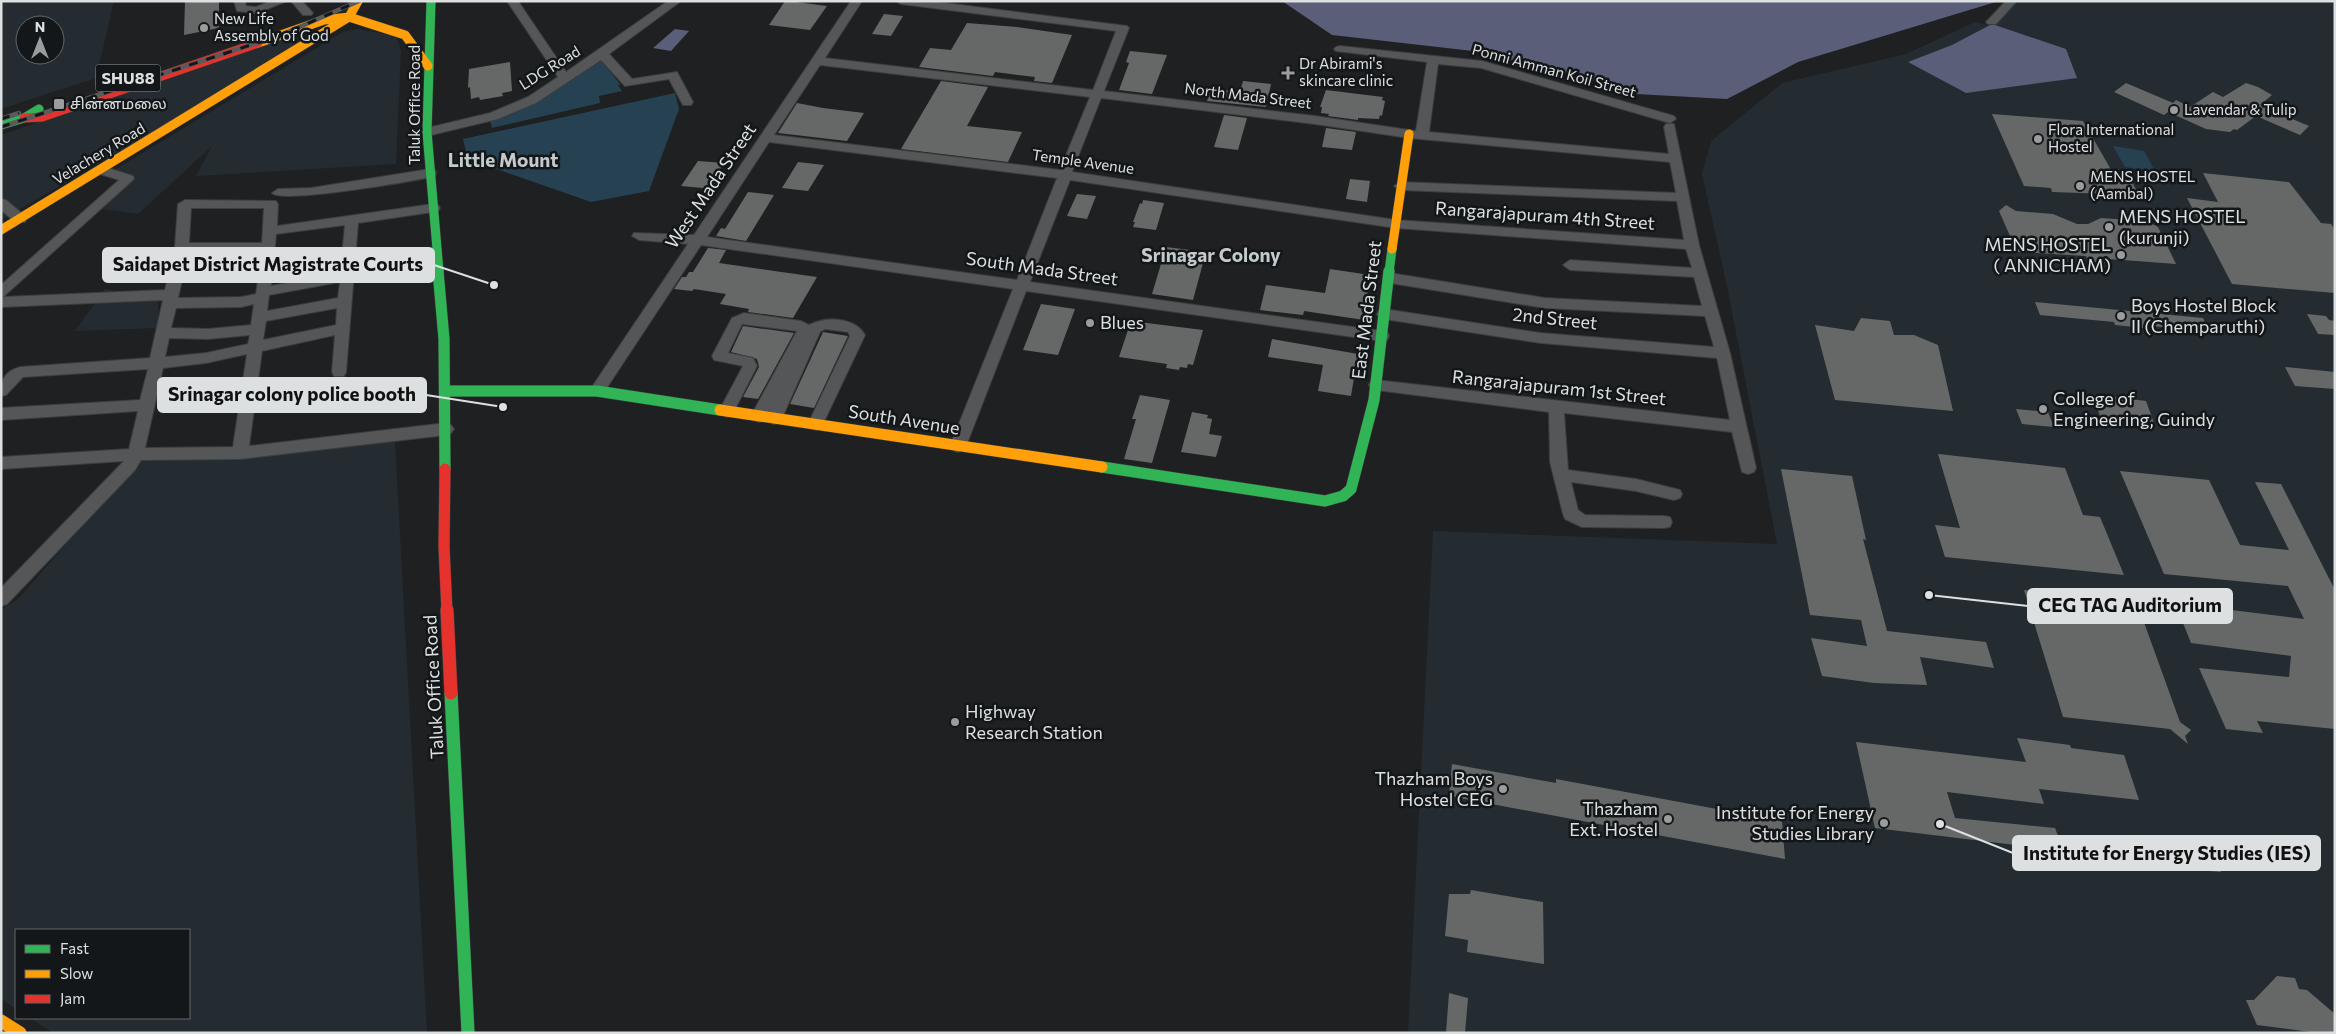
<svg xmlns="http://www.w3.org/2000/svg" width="2336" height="1034" font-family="Commissioner,'Noto Sans Tamil',sans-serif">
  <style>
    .built { fill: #242c31; fill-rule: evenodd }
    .green { fill: #264252 }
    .water { fill: #5b5e79 }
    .building { fill: #666868 }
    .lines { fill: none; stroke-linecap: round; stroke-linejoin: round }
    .street-casing { stroke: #3b3d3e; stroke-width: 2 }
    .fast-far2-casing { stroke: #3b3d3e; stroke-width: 10 }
    .fast-far1-casing { stroke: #3b3d3e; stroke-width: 12 }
    .fast-casing { stroke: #3b3d3e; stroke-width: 14 }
    .slow-far2-casing { stroke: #3b3d3e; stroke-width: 10 }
    .slow-far1-casing { stroke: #3b3d3e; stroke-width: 12 }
    .slow-casing { stroke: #3b3d3e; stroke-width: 14 }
    .jam-far2-casing { stroke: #3b3d3e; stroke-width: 10 }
    .jam-far1-casing { stroke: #3b3d3e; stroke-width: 12 }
    .jam-casing { stroke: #3b3d3e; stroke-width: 14 }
    .street { fill: #545657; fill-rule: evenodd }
    .fast-far2 { stroke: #30b455; stroke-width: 9 }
    .fast-far1 { stroke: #30b455; stroke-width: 11 }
    .fast { stroke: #30b455; stroke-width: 13 }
    .slow-far2 { stroke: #ff9f0a; stroke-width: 9 }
    .slow-far1 { stroke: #ff9f0a; stroke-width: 11 }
    .slow { stroke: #ff9f0a; stroke-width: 13 }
    .jam-far2 { stroke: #e5322d; stroke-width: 9 }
    .jam-far1 { stroke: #e5322d; stroke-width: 11 }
    .jam { stroke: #e5322d; stroke-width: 13 }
    .rail-casing { stroke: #595a5b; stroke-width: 4.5 }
    .rail { stroke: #141719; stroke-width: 3; stroke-dasharray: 9; stroke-linecap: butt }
    .poi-dot { fill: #9a9d9e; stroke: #141719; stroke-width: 2 }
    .labels { text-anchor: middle; stroke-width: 5; stroke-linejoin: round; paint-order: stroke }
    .far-poi-label { font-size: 15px; fill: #dde0e1; stroke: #141719; text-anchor: start }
    .far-street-label { font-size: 15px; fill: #dde0e1; stroke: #141719 }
    .shield { fill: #141719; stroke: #a1a4a5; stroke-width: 1 }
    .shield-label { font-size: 16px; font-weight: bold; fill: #dde0e1 }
    .street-label { font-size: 18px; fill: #dde0e1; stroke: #141719 }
    .poi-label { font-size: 18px; fill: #dde0e1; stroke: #141719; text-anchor: start }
    .far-district-label { font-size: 19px; font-weight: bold; fill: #c4c9cc; stroke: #141719 }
    .neighbourhood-label { font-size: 19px; font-weight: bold; fill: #c4c9cc; stroke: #141719 }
    .leader { fill: none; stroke: #dde0e1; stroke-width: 2 }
    .callout-dot { fill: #dde0e1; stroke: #141719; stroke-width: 2 }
    .callout { fill: #dde0e1; stroke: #dde0e1; stroke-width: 2 }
    .callout-label { font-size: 19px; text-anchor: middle; font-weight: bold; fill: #111 }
  </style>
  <rect width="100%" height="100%" fill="#1e2022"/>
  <path class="built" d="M 1,1 L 114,1 L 96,78 L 1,109 ZM 25,25 L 55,25 L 55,55 L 25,55 Z
    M 2014,1 L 2335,1 L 2335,1033 L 1408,1033 L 1433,531 L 1777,544 L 1727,286 L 1702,174 L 1711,141 L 1782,83 L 1906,54 L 1975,22 L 1992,26 Z
    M 358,29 L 396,36 L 401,50 L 396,164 L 196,176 L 212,146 L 138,214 L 103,209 L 127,183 L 111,172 L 343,32 Z
    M 293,39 L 298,42 L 294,50 L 1,220 L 1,135 L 275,40 Z
    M 105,289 L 158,299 L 158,328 L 75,331 Z
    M 395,442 L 427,1033 L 53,1033 L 30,1018 L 189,1018 L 189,930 L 16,930 L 16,1009 L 1,999 L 1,609 L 18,599 L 143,456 L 224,456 Z"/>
  <path class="green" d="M 600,59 L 620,84 L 618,85 L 622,91 L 599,96 L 600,103 L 492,128 L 490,120 Z
    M 675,93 L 679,109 L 649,191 L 591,202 L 468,159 L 463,139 Z
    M 2113,146 L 2144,151 L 2155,171 L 2125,167 Z"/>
  <path class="water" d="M 1282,1 L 1999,1 L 1798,62 L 1727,99 L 1636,94 L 1575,75 L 1473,51 L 1332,35 Z
    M 1992,24 L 2066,49 L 2077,78 L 1966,93 L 1908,62 L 1952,45 Z
    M 675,29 L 689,31 L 671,51 L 653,48 Z"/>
  <path class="building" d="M 185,1 L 219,1 L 219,28 L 184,35 Z
    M 785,1 L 788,1 L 827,6 L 810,30 L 769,25 Z
    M 884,14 L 903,16 L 891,36 L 872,34 Z
    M 967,23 L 1017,27 L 1072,35 L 1052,83 L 1034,81 L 1035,77 L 995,72 L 993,76 L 919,67 L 930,48 L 951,50 Z
    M 1130,51 L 1167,55 L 1152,94 L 1119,90 L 1129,63 L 1126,62 Z
    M 510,62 L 512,91 L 502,93 L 503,96 L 480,100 L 479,97 L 471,99 L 470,87 L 468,88 L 469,69 Z
    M 941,81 L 988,87 L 967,126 L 1022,132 L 1008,162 L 901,149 Z
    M 1243,81 L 1271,84 L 1266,107 L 1207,101 L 1211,88 L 1240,92 Z
    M 2126,83 L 2173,103 L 2176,100 L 2190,107 L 2213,92 L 2223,97 L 2246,83 L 2258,87 L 2272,95 L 2260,105 L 2309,126 L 2300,135 L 2256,116 L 2237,130 L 2234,129 L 2230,132 L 2206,129 L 2168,112 L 2164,115 L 2114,92 Z
    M 1326,90 L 1383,97 L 1382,100 L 1385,101 L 1382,116 L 1380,115 L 1379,119 L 1358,118 L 1358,120 L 1328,116 L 1329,114 L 1321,113 L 1322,107 L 1320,107 Z
    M 797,103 L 823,108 L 864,113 L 847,141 L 778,133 Z
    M 1992,114 L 2083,121 L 2117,180 L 2132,182 L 2139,195 L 2052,192 L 2051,188 L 2024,186 Z
    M 1224,115 L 1247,118 L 1238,150 L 1214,147 Z
    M 1326,128 L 1356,132 L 1352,150 L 1322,147 Z
    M 698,161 L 724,163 L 717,176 L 722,176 L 714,189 L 681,186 Z
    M 798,162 L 824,165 L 808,191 L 782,188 Z
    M 2203,173 L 2289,182 L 2321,223 L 2331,224 L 2335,230 L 2335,293 L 2232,284 L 2187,198 L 2218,202 Z
    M 1350,179 L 1370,181 L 1367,202 L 1346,199 Z
    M 748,192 L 774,195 L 746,241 L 716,236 L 721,228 L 725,229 Z
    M 1077,194 L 1096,196 L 1087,219 L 1067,216 Z
    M 1143,200 L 1164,203 L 1156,230 L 1133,227 L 1135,222 L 1133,222 L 1140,203 L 1142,204 Z
    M 2006,205 L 2016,211 L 2053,214 L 2077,224 L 2088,224 L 2101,218 L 2142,221 L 2143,219 L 2158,227 L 2176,264 L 2109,259 L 2112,263 L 2089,262 L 2086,256 L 2017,252 L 1999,211 Z
    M 1166,247 L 1206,252 L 1193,300 L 1152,294 Z
    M 708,248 L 726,250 L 719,263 L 817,277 L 793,318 L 748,312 L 749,309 L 720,304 L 726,294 L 694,289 L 692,291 L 674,289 L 682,277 L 686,277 L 689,272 L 693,272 Z
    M 1330,269 L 1370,275 L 1364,320 L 1304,311 L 1303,315 L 1260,310 L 1266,285 L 1325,293 Z
    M 2035,302 L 2203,318 L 2210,332 L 2143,325 L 2144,328 L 2115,325 L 2114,322 L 2040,315 Z
    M 1041,304 L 1075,309 L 1058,355 L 1023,350 Z
    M 2307,314 L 2326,316 L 2329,320 L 2335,321 L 2335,335 L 2318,334 Z
    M 1861,318 L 1890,321 L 1894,335 L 1914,335 L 1938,345 L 1953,411 L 1835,400 L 1815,325 L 1854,331 Z
    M 1131,321 L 1203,330 L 1193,365 L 1188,364 L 1187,368 L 1180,367 L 1179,370 L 1166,368 L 1167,364 L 1119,357 Z
    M 743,326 L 794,333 L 758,399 L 743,397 L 759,367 L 757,359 L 731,352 Z
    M 823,332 L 848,336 L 814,408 L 790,404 Z
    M 1272,339 L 1358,354 L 1351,396 L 1318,391 L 1323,365 L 1268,357 Z
    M 2285,367 L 2335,372 L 2335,389 L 2295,386 Z
    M 2091,394 L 2146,401 L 2154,423 L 2101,418 Z
    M 1140,395 L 1170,400 L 1152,463 L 1124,459 L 1136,419 L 1132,419 Z
    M 2016,409 L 2048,412 L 2054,427 L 2022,424 Z
    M 1192,412 L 1208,415 L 1207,418 L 1212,419 L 1209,434 L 1222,436 L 1216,457 L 1181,452 Z
    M 1938,454 L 2065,468 L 2083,515 L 2100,517 L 2124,575 L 1945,557 L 1935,525 L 1960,528 Z
    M 1781,469 L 1852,476 L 1866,540 L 1863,539 L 1887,631 L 1986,642 L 1994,668 L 1920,657 L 1927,685 L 1874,683 L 1822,676 L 1811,638 L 1867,646 L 1861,620 L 1810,615 Z
    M 2120,471 L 2209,480 L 2240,545 L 2289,550 L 2255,482 L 2281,484 L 2335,590 L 2335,729 L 2257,721 L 2263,733 L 2226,729 L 2199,668 L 2289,677 L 2291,656 L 2191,643 L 2175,603 L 2304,619 L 2288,586 L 2164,574 Z
    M 2024,590 L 2137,603 L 2180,722 L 2191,730 L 2185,736 L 2188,744 L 2170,729 L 2063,717 Z
    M 2017,738 L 2070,745 L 2071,748 L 2124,755 L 2139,800 L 2039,789 L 2044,804 L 1947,792 L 1955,818 L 2055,828 L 2064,851 L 1875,828 L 1856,742 L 2026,762 Z
    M 1452,764 L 1556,783 L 1556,779 L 1782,821 L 1785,859 L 1449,796 Z
    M 2183,836 L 2208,839 L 2221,872 L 2196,870 Z
    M 1471,890 L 1543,902 L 1544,964 L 1467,952 L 1468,940 L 1445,936 L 1449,894 L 1470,894 Z
    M 2277,976 L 2295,978 L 2299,989 L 2307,990 L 2335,1014 L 2335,1033 L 2318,1033 L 2257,1025 L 2246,1000 L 2254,1000 Z
    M 1449,993 L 1468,998 L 1465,1033 L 1446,1033 Z"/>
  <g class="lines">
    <defs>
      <path id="street" d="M 234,1 L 245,1 L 246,6 L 256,7 L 271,1 L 287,1 L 257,13 L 237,11 Z
        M 291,1 L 302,1 L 313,13 L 311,15 L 303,15 Z
        M 507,1 L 518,1 L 566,72 L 668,1 L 681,1 L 609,54 L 632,79 L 677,72 L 693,102 L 691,105 L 683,105 L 669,79 L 625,86 L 601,60 L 536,103 L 498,119 L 427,136 L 423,135 L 421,132 L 423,129 L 490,113 L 528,97 L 558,77 Z
        M 851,1 L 862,1 L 825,58 L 1093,90 L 1116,31 L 901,4 L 896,1 L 930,1 L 1127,26 L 1129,28 L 1104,91 L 1315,116 L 1416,131 L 1427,62 L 1336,51 L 1334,49 L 1336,47 L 1340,46 L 1482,61 L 1674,116 L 1676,119 L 1670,123 L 1481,68 L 1438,64 L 1429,132 L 1669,154 L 1664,127 L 1666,124 L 1674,124 L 1699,245 L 1730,353 L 1756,468 L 1754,472 L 1748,474 L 1742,472 L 1732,432 L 1564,413 L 1568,470 L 1636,479 L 1680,490 L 1682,494 L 1680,498 L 1674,500 L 1636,491 L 1571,482 L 1578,510 L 1585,515 L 1664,516 L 1670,517 L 1672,522 L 1670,527 L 1664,528 L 1582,527 L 1565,519 L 1563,514 L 1550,462 L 1549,412 L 1376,390 L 1371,389 L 1369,385 L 1371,381 L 1376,380 L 1730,420 L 1717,358 L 1541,343 L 1384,319 L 1379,317 L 1377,314 L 1379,311 L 1384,309 L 1541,333 L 1714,347 L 1705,316 L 1545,308 L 1390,283 L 1383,278 L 1390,273 L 1545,298 L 1702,306 L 1694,277 L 1570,270 L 1563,265 L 1570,260 L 1692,268 L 1686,249 L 1396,228 L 1070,180 L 1030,282 L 1382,331 L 1387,332 L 1389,336 L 1387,340 L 1382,341 L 1026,291 L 966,446 L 963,450 L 958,452 L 953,450 L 950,446 L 1013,289 L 701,245 L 602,395 L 592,395 L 590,391 L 592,387 L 688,244 L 639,240 L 632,236 L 634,233 L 694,235 ZM 820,65 L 1090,97 L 1060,170 L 774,135 ZM 1101,98 L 1315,124 L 1409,138 L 1670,162 L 1676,193 L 1400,182 L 1394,186 L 1400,190 L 1677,201 L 1684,240 L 1396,220 L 1072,172 ZM 769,142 L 1057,178 L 1017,280 L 707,237 Z
        M 2006,1 L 2017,1 L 1996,24 L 1988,24 L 1986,22 L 1988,20 Z
        M 102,166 L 133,176 L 134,179 L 3,297 L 165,290 L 175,247 L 178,204 L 185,200 L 276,201 L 278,204 L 277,226 L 433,204 L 438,205 L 440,208 L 438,211 L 433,212 L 358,223 L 346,372 L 344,376 L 334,376 L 332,372 L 335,335 L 262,351 L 249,446 L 446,423 L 451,425 L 454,429 L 451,433 L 446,435 L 240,459 L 141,460 L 135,470 L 7,604 L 1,606 L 1,588 L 124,461 L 1,469 L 1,457 L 129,449 L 138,411 L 1,420 L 1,408 L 140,400 L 148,369 L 23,377 L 6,395 L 1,396 C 1,381 3,372 20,367 L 150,358 L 163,300 L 1,307 L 1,285 L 119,180 L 97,173 L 96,170 L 97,167 ZM 191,208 L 264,208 L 262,243 L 189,243 ZM 345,225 L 342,256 L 273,269 L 276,234 ZM 188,252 L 262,252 L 259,270 L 191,270 L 184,275 L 191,280 L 258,280 L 256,294 L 241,297 L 178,298 ZM 341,265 L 341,273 L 271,286 L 272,278 ZM 340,282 L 338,298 L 267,311 L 269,295 ZM 254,304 L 251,325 L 208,329 L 171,328 L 176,308 L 241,307 ZM 337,308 L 336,325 L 263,340 L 266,321 ZM 250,335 L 248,344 L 206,353 L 165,357 L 169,338 L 208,339 ZM 247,354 L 233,447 L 145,448 L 163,368 L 206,363 Z
        M 430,169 L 435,170 L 436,173 L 435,176 C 414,181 280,204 272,193 L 278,189 L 311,188 Z
        M 1,199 L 6,200 L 25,216 L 27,219 L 25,222 L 15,222 L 1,210 Z
        M 744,313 L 801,321 L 809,325 C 826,316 855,317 865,335 L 821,428 L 816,430 L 811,428 L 808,424 L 850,336 L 848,332 L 825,329 L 820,332 L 782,418 L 779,422 L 774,424 L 769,422 L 766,418 L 771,407 L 764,420 L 759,422 L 754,420 L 751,416 L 797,331 L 742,324 L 728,353 L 753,358 L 757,366 L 732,415 L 727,417 L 722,415 L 719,411 L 743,366 L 714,360 L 712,356 L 732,318 Z"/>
      <path id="fast-far2" d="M 431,1 L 427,132 L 439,272
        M 1,125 L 24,118 L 39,109
        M 1389,272 L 1392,249"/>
      <path id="fast-far1" d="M 438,271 L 444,339 L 445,469
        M 446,391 L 597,391 L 720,410
        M 1102,467 L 1325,501 L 1343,496 L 1351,489 L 1374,400 L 1389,271"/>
      <path id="fast" d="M 451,693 L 468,1033"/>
      <path id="slow-far2" d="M 258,43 L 324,20 L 349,17 L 405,35 L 428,66
        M 1,230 L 349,17 L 358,1
        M 1392,249 L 1409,134"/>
      <path id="slow-far1" d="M 720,410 L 1102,467"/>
      <path id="slow" d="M 1,1021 L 20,1033"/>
      <path id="jam-far2" d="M 24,118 L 42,117 L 258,43"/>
      <path id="jam-far1" d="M 445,469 L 444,547 L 447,612"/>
      <path id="jam" d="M 447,610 L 451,693"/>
    </defs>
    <use href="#street" class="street-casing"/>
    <use href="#fast-far2" class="fast-far2-casing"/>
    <use href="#fast-far1" class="fast-far1-casing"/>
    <use href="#fast" class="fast-casing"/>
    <use href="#slow-far2" class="slow-far2-casing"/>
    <use href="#slow-far1" class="slow-far1-casing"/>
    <use href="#slow" class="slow-casing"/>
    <use href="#jam-far2" class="jam-far2-casing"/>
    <use href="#jam-far1" class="jam-far1-casing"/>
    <use href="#jam" class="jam-casing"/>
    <use href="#street" class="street"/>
    <use href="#fast-far2" class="fast-far2"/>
    <use href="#fast-far1" class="fast-far1"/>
    <use href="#fast" class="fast"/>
    <use href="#slow-far2" class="slow-far2"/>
    <use href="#slow-far1" class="slow-far1"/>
    <use href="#slow" class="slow"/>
    <use href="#jam-far2" class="jam-far2"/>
    <use href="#jam-far1" class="jam-far1"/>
    <use href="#jam" class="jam"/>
    <defs>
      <path id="rail" d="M 1,119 L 19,113
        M 1,127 L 281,35 L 359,1"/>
    </defs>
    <use href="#rail" class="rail-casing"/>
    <use href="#rail" class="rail"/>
  </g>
  <g class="poi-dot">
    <circle cx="204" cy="28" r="5"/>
    <path d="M1285.5 65.5h5v5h5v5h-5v5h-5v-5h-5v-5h5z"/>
    <rect x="53" y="98" width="12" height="12" rx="2.5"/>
    <circle cx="2174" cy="110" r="5"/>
    <circle cx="2038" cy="139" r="5"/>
    <circle cx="2080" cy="186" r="5"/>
    <circle cx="2109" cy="227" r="5"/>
    <circle cx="2121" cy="255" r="5"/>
    <circle cx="2121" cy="316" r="5"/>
    <circle cx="1090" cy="323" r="5"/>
    <circle cx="2043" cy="409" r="5"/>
    <circle cx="955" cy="722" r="5"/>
    <circle cx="1503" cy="789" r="5"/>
    <circle cx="1668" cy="819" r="5"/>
    <circle cx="1884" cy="823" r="5"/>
  </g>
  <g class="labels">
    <g class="far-poi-label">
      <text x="214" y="24">New Life<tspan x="214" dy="17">Assembly of God</tspan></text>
      <text x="1299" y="69">Dr Abirami's<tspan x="1299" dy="17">skincare clinic</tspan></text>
      <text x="70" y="109">சின்னமலை</text>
      <text x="2184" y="115">Lavendar &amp; Tulip</text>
      <text x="2048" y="135">Flora International<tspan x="2048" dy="17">Hostel</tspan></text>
      <text x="2090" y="182">MENS HOSTEL<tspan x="2090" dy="17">(Aambal)</tspan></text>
    </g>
    <g class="far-street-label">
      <text transform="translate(550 68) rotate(-32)" y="5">LDG Road</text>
      <text transform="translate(1554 71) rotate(15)" y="5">Ponni Amman Koil Street</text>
      <text transform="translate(1248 96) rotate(7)" y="5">North Mada Street</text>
      <text transform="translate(415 105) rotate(-90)" y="5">Taluk Office Road</text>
      <text transform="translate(99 154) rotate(-31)" y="5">Velachery Road</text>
      <text transform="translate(1083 162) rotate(8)" y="5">Temple Avenue</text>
    </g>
    <rect class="shield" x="95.5" y="64.5" width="65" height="27" rx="4"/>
    <g class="shield-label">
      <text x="128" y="84">SHU88</text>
    </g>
    <g class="street-label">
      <text transform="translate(711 186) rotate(-56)" y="6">West Mada Street</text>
      <text transform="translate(1545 216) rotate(4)" y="6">Rangarajapuram 4th Street</text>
      <text transform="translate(1042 269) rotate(8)" y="6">South Mada Street</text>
      <text transform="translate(1367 310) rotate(-83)" y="6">East Mada Street</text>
      <text transform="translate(1555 319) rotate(6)" y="6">2nd Street</text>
      <text transform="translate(1559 388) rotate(6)" y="6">Rangarajapuram 1st Street</text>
      <text transform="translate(904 420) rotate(9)" y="6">South Avenue</text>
      <text transform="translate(434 687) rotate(-93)" y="6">Taluk Office Road</text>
    </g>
    <g class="poi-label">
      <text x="2119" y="223">MENS HOSTEL<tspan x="2119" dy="21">(kurunji)</tspan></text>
      <text x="2111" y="251" text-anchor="end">MENS HOSTEL<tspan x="2111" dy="21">( ANNICHAM)</tspan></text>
      <text x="2131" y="312">Boys Hostel Block<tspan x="2131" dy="21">II (Chemparuthi)</tspan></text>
      <text x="1100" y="329">Blues</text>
      <text x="2053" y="405">College of<tspan x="2053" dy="21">Engineering, Guindy</tspan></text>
      <text x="965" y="718">Highway<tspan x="965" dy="21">Research Station</tspan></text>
      <text x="1493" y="785" text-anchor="end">Thazham Boys<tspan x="1493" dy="21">Hostel CEG</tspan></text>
      <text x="1658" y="815" text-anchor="end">Thazham<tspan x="1658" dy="21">Ext. Hostel</tspan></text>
      <text x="1874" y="819" text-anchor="end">Institute for Energy<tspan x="1874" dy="21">Studies Library</tspan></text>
    </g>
    <g class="far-district-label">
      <text x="503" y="167">Little Mount</text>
    </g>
    <g class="neighbourhood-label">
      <text x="1211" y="262">Srinagar Colony</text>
    </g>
  </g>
  <path class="leader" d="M494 285L434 265M503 407L426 395M1929 595L2028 606M1940 824L2013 853"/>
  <g class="callout-dot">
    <circle cx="494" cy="285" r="5"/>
    <circle cx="503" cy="407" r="5"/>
    <circle cx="1929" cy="595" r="5"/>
    <circle cx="1940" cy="824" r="5"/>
  </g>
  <g class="callout">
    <rect x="103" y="248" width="331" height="34" rx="5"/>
    <rect x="158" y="378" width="268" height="34" rx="5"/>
    <rect x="2028" y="589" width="204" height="34" rx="5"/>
    <rect x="2013" y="836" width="307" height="34" rx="5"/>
  </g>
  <g class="callout-label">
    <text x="268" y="271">Saidapet District Magistrate Courts</text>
    <text x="292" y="401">Srinagar colony police booth</text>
    <text x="2130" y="612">CEG TAG Auditorium</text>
    <text x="2167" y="860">Institute for Energy Studies (IES)</text>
  </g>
  <rect width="2336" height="1034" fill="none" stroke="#dde0e1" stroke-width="5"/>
  <rect x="15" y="929" width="175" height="90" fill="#141719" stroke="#646769"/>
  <rect x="25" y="945" width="25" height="8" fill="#30b455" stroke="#646769"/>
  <text x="60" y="954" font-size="15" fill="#dde0e1">Fast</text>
  <rect x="25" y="970" width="25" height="8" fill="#ff9f0a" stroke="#646769"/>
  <text x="60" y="979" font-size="15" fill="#dde0e1">Slow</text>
  <rect x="25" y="995" width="25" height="8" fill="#e5322d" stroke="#646769"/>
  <text x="60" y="1004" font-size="15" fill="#dde0e1">Jam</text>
  <g transform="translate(40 40)"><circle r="24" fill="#141719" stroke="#646769"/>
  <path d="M0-4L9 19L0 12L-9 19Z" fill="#9a9d9e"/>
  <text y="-8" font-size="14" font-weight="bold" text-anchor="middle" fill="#dde0e1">N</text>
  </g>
</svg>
